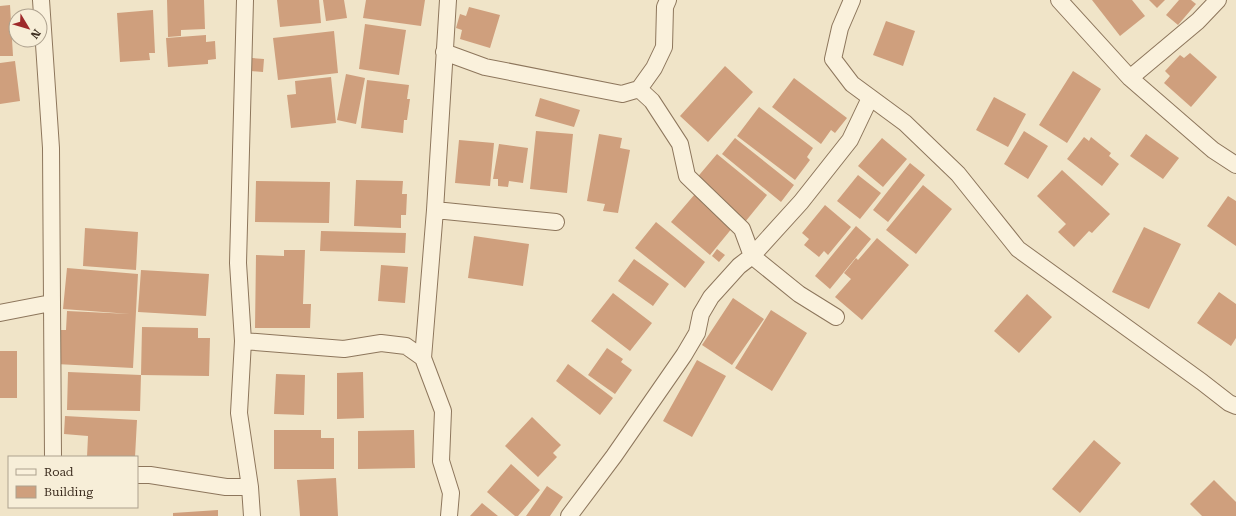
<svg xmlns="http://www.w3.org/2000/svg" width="1236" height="516" font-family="'Roboto Serif',serif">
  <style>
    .building { fill: #cf9f7d }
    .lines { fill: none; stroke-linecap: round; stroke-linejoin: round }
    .street-casing { stroke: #8d765c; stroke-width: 18 }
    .street { stroke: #faf1dc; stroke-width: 16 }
  </style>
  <rect width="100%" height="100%" fill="#f0e4c8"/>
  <path class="building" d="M 167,0 L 204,0 L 205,29 L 181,30 L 181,36 L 168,37 Z
    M 277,0 L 319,0 L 321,23 L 280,27 Z
    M 323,0 L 344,0 L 347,18 L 326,21 Z
    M 366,0 L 425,0 L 421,26 L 363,18 Z
    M 1092,0 L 1132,0 L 1145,16 L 1120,36 Z
    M 1149,0 L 1165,0 L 1157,8 Z
    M 1179,0 L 1191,0 L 1196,4 L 1178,25 L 1166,15 Z
    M 10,5 L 13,56 L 0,56 L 0,6 Z
    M 469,7 L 500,15 L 490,48 L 460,39 L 462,30 L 456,28 L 460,14 L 466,16 Z
    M 153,10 L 155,53 L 149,53 L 150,60 L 120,62 L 117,13 Z
    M 886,21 L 915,31 L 903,66 L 873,55 Z
    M 365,24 L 406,30 L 399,75 L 359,69 Z
    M 334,31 L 338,73 L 278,80 L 273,38 Z
    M 206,35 L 206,42 L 215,41 L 216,59 L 208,60 L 208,64 L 168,67 L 166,38 Z
    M 1190,53 L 1217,77 L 1191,107 L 1164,83 L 1170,76 L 1165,71 L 1180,55 L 1184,58 Z
    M 252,58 L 264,59 L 263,72 L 251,71 Z
    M 15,61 L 20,101 L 0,104 L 0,63 Z
    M 725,66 L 753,92 L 708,142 L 680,116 Z
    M 1073,71 L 1101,89 L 1067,143 L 1039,125 Z
    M 346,74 L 365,78 L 356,124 L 337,120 Z
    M 331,77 L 336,123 L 291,128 L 287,95 L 296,94 L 295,81 Z
    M 794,78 L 847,118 L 835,133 L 831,130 L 821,144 L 772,107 Z
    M 367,80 L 409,85 L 407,99 L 410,99 L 407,120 L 404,120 L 403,133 L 361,128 Z
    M 994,97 L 1026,114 L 1008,147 L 976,130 Z
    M 540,98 L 580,110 L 574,127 L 535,116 Z
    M 759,107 L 813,148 L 807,157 L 810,160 L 795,180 L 737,136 Z
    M 536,131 L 573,134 L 567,193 L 530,189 Z
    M 1024,131 L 1048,146 L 1028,179 L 1004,164 Z
    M 599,134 L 622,138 L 620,148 L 630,150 L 618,213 L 603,211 L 605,204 L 587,201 Z
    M 1146,134 L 1179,158 L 1163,179 L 1130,156 Z
    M 1084,137 L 1089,141 L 1091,137 L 1111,153 L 1109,156 L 1119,164 L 1102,186 L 1067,159 Z
    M 735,138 L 794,185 L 781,202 L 722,154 Z
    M 882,138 L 907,159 L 883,187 L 858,166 Z
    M 459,140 L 494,143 L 490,186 L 455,183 Z
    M 499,144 L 528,148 L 523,183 L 509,181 L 508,187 L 498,186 L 498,179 L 493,179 Z
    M 717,154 L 767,195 L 745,222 L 695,180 Z
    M 910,163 L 925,175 L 888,222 L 873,210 Z
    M 1062,170 L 1110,214 L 1092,233 L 1089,231 L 1074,247 L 1058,232 L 1066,224 L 1037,196 Z
    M 858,175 L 881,193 L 860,219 L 837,201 Z
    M 356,180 L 403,181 L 402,194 L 407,194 L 406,215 L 401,215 L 401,228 L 354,226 Z
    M 256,181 L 330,182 L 329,223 L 255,222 Z
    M 923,185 L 952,209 L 916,254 L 886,230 Z
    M 695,194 L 733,227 L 710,255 L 671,222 Z
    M 1228,196 L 1236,201 L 1236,246 L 1207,226 Z
    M 825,205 L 851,227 L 828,255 L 824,251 L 819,257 L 804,245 L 809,239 L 802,233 Z
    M 656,222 L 705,262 L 685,288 L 635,248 Z
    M 856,226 L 871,239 L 830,289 L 815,276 Z
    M 1144,227 L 1181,244 L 1149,309 L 1112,292 Z
    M 85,228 L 138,232 L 136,270 L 83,266 Z
    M 321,231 L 406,233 L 405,253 L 320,251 Z
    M 474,236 L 529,244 L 523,286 L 468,278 Z
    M 877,238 L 909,265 L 862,320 L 835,297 L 851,279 L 844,273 L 856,258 L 858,260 Z
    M 717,249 L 725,255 L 719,262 L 712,256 Z
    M 284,250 L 305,250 L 303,304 L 311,304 L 310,328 L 255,328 L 256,255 L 284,256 Z
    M 634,259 L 669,284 L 653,306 L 618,281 Z
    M 381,265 L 408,267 L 405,303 L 378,301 Z
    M 67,268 L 138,274 L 133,368 L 56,364 L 58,330 L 66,330 L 67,311 L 130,314 L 63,309 Z
    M 141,270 L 209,274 L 206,316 L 138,312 Z
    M 1219,292 L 1236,304 L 1236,338 L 1231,346 L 1197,323 Z
    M 613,293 L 652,323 L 630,351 L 591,321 Z
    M 1027,294 L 1052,317 L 1019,353 L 994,331 Z
    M 733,298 L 764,319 L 732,365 L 702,345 Z
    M 771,310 L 807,333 L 772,391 L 735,368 Z
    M 142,327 L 198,328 L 198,338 L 210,338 L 209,376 L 141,375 Z
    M 607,348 L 623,359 L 621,362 L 632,370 L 615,394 L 588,375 Z
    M 0,351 L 17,351 L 17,398 L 0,398 Z
    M 697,360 L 726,376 L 692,437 L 663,421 Z
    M 568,364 L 613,398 L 600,415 L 556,381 Z
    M 68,372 L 141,375 L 140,411 L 67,410 Z
    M 363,372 L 364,418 L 337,419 L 337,373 Z
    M 276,374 L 305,375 L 304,415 L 274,414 Z
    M 65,416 L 137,420 L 135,457 L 87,457 L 88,436 L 64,434 Z
    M 532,417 L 561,445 L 553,453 L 557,457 L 538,477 L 505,446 Z
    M 274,430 L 321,430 L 321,438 L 334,438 L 334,469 L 274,469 Z
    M 414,430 L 415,468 L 358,469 L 358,431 Z
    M 1094,440 L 1121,463 L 1080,513 L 1052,489 Z
    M 511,464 L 540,490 L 518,516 L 515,516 L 487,492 Z
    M 336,478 L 338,516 L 300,516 L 297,480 Z
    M 1214,480 L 1236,502 L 1236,516 L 1202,516 L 1190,504 Z
    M 547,486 L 563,497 L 550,516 L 526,516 Z
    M 482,503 L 498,516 L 470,516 Z
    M 218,510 L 218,516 L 173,516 L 173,513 Z"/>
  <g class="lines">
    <defs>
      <path id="street" d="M 41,0 L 51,148 L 53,457
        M 245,0 L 238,263 L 243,341 L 239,413 L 250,487 L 252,516
        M 448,0 L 435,210 L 423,358 L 443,411 L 441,461 L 451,493 L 449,516
        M 852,0 L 840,28 L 833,59 L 852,84 L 905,123 L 958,174 L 1018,249 L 1202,382 L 1229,403 L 1236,406
        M 1059,0 L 1130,78 L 1213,150 L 1236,165
        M 444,52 L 485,67 L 622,94 L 639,89 L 654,68 L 664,47 L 665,7 L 668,0
        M 1130,78 L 1198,21 L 1218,0
        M 639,89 L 652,101 L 680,144 L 687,176 L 742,229 L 752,256 L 799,294 L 836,317
        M 435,210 L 556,222
        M 0,313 L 51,303
        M 243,341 L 344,349 L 381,343 L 406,346 L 423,358
        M 137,475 L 150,475 L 226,487 L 250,487
        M 569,516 L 614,456 L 684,355 L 697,333 L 701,314 L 711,297 L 739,266 L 752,256 L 801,202 L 850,140 L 870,98"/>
    </defs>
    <use href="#street" class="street-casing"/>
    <use href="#street" class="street"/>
  </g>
  <rect x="8" y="456" width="130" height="52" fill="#f7eed8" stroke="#ada18e"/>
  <rect x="16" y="469" width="20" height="6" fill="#faf1dc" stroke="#ada18e"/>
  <text x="44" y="476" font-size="12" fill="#3d2e20">Road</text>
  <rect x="16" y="486" width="20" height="12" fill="#cf9f7d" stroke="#ada18e"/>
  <text x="44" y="496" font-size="12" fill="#3d2e20">Building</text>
  <g transform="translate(28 28) rotate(128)"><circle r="19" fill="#f7eed8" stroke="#ada18e"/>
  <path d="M0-3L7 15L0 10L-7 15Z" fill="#9e2a2b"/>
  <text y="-6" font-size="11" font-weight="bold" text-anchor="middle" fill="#3d2e20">N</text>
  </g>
</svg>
